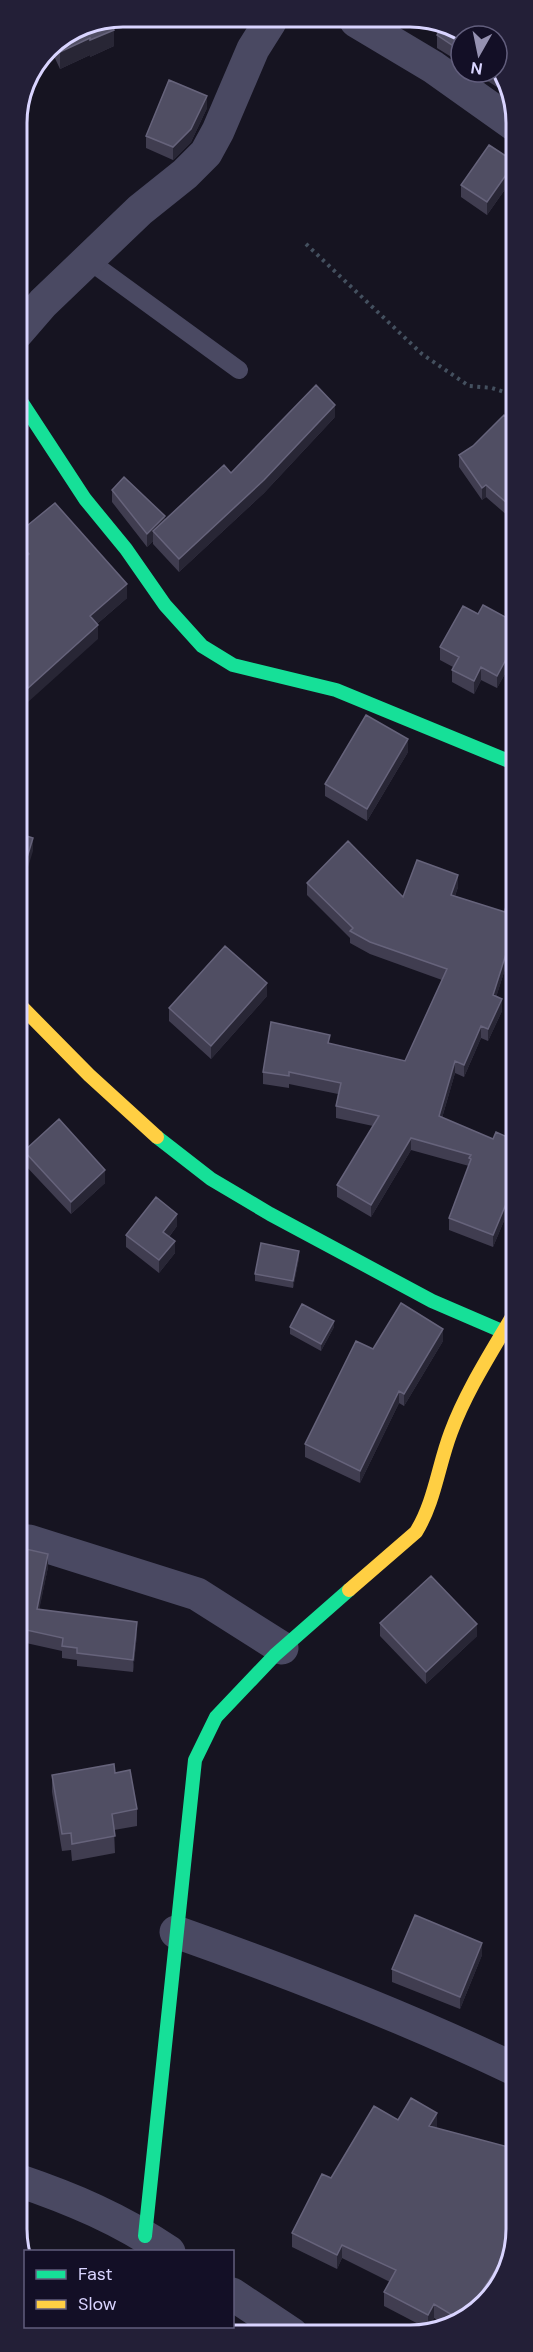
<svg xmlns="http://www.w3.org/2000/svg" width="533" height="2352" font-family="'DM Sans',sans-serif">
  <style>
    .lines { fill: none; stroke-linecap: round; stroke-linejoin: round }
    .path { stroke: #44505f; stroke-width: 4; stroke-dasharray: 3 4.5; stroke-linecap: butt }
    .lane { stroke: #4a4962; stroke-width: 18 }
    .street { stroke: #4a4962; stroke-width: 33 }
    .fast { stroke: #16e098; stroke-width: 14 }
    .slow { stroke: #ffcf43; stroke-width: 14 }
    .wall { fill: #403d50 }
    .shaded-wall { fill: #282635 }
    .building { fill: #504e63; stroke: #66637b; stroke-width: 1.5 }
    .rim { fill: none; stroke: #d9d4ff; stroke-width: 3 }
  </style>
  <rect width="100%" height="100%" fill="#161421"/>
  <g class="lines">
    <path class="path" d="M 306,244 L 422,354 L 469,386 L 492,388 L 516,396"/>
    <path class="lane" d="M 88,260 L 239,370"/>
    <path class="street" d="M 356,21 L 433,67 L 516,126
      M 17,333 L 43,303 L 140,210 L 185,174 L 206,153 L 218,131 L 253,49 L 270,22
      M 29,1541 L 197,1594 L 282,1648
      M 176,1932 C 292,1973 406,2017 516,2070
      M 17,2180 C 73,2199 120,2219 169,2252
      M 232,2294 L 292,2334"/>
    <path class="fast" d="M 17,395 L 85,499 L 126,549 L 165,605 L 202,646 L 233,665 L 336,690 L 516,764
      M 157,1137 L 211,1179 L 270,1214 L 432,1301 L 504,1332
      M 145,2236 L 195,1760 L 216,1717 L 275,1655 L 349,1590"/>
    <path class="slow" d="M 17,1002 L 89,1075 L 157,1137
      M 349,1590 L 416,1532 C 435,1501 438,1466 451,1432 C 467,1389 493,1350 516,1310"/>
  </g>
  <path class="wall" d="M 82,24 L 114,46 L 90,57 L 90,55 L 60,69 L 53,54 L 48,47 Z
    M 437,35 L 461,36 L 461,63 L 437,48 Z
    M 497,68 L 509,95 L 474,72 L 497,72 Z
    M 207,108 L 191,142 L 173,160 L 146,148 L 146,136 Z
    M 515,175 L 487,215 L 461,197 L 461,185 Z
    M 335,417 L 264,493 L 179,572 L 153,544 L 153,541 L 147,547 L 112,502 L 112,490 L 165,520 L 231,473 Z
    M 516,427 L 516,523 L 486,497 L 482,500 L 459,467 L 459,455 Z
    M 17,534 L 127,598 L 97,624 L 98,639 L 17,554 Z
    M 478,614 L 516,623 L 516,654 L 497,688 L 481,680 L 474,694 L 452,682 L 452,670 L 453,667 L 440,660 L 440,647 Z
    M 408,752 L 367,821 L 325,796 L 325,784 Z
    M 516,847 L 516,962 L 514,968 L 506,966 L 496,997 L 502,1011 L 488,1041 L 481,1038 L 464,1077 L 455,1073 L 442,1118 L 493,1139 L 516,1141 L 516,1220 L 506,1216 L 493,1247 L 449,1230 L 449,1218 L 469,1166 L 411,1150 L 371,1217 L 337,1197 L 337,1185 L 373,1126 L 336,1118 L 336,1106 L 338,1094 L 289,1084 L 289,1088 L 263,1084 L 263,1072 L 330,1044 L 405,1061 L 442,980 L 370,954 L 350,943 L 350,938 L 307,895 L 307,883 L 403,897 L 458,887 L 455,896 L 505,912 Z
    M 267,996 L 211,1059 L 169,1021 L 169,1008 Z
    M 24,1151 L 105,1183 L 71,1214 L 24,1164 Z
    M 177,1226 L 169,1237 L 175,1253 L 159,1273 L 126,1247 L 126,1235 Z
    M 299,1258 L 293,1288 L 255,1281 L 255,1274 Z
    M 290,1327 L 334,1327 L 321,1351 L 290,1334 Z
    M 443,1341 L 404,1406 L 399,1403 L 360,1483 L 305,1457 L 305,1444 L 373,1349 Z
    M 516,1509 L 516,1524 L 515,1523 L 515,1510 Z
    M 17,1547 L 48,1567 L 39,1609 L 137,1634 L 133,1672 L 77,1666 L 77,1660 L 62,1658 L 62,1651 L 17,1641 Z
    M 380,1623 L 477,1636 L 426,1684 L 380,1636 Z
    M 52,1775 L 137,1809 L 137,1826 L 114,1830 L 115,1853 L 72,1861 L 71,1850 L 62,1851 L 52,1792 Z
    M 482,1955 L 460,2009 L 392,1982 L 392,1969 Z
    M 398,2120 L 437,2127 L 436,2128 L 481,2306 L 444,2324 L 434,2318 L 428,2329 L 384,2306 L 384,2292 L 390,2282 L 342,2258 L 337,2269 L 292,2247 L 292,2233 L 331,2178 Z"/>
  <path class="shaded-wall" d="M 114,30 L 114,46 L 90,57 L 90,40 Z
    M 90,38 L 90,55 L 60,69 L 60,52 Z
    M 53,44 L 53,54 L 43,58 L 48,47 Z
    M 207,96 L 207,108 L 191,142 L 173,160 L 173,147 Z
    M 515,162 L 515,175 L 487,215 L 487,202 Z
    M 335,405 L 335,417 L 264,493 L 179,572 L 179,559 Z
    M 26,471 L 26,483 L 17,489 L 17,477 Z
    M 486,485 L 486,497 L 482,500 L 482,488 Z
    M 165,516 L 165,529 L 153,531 L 153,541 L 147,547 L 147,534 Z
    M 127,584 L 127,598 L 90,630 L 90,616 Z
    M 98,625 L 98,639 L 17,712 L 17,698 Z
    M 516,641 L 516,654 L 497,688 L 497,676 Z
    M 481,667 L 481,680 L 474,694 L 474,681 Z
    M 408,739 L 408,752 L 367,821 L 367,809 Z
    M 21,741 L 21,755 L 17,758 L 17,744 Z
    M 33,838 L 33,851 L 17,903 L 17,890 Z
    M 458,875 L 458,887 L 451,907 L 451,895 Z
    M 516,950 L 516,962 L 514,968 L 514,956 Z
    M 506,954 L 506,966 L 493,1007 L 493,995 Z
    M 267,983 L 267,996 L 211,1059 L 211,1046 Z
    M 502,999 L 502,1011 L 488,1041 L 488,1029 Z
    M 481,1026 L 481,1038 L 464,1077 L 464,1065 Z
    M 455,1061 L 455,1073 L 439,1128 L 439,1116 Z
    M 411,1138 L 411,1150 L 371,1217 L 371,1205 Z
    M 105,1170 L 105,1183 L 71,1214 L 71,1202 Z
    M 506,1204 L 506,1216 L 493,1247 L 493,1235 Z
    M 177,1214 L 177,1226 L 163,1244 L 163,1232 Z
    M 175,1241 L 175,1253 L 159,1273 L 159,1260 Z
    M 299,1251 L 299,1258 L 293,1288 L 293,1281 Z
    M 334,1321 L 334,1327 L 321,1351 L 321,1344 Z
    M 443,1329 L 443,1341 L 404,1406 L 404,1394 Z
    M 399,1391 L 399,1403 L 360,1483 L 360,1471 Z
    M 48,1554 L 48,1567 L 37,1621 L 37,1609 Z
    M 137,1622 L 137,1634 L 133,1672 L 133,1660 Z
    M 477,1624 L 477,1636 L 426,1684 L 426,1672 Z
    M 482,1943 L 482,1955 L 460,2009 L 460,1997 Z
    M 437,2113 L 437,2127 L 429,2140 L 429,2126 Z
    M 516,2227 L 516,2236 L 492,2289 L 481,2306 L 468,2313 Z
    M 342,2245 L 342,2258 L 337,2269 L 337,2255 Z
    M 434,2304 L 434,2318 L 428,2329 L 428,2315 Z"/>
  <path class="building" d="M 82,24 L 111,24 L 114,30 L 90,40 L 90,38 L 60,52 L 55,42 Z
    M 444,24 L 463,36 L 461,36 L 461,51 L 437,35 Z
    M 497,68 L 501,77 L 494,72 L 497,72 Z
    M 169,80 L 207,96 L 191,129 L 173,147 L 146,136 Z
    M 489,145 L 515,162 L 487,202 L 461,185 Z
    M 316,385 L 335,405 L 264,480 L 179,559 L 153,531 L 224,465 L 231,473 Z
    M 504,415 L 516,427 L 516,511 L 486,485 L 482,488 L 459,455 L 473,446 Z
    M 17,462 L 26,471 L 17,477 Z
    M 124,477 L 165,516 L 147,534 L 112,490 Z
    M 55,503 L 127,584 L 90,616 L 98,625 L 17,698 L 17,565 L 29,554 L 17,540 L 17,534 Z
    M 483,605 L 516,623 L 516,641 L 497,676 L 481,667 L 474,681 L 452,670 L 459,657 L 440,647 L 463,606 L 478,614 Z
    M 366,715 L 408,739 L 367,809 L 325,784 Z
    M 17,736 L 21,741 L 17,744 Z
    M 17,833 L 33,838 L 17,890 Z
    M 348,841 L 403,897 L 417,860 L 458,875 L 451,895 L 505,912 L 516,847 L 516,950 L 514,956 L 506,954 L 493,995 L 502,999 L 488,1029 L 481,1026 L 464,1065 L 455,1061 L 439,1116 L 493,1139 L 496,1132 L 516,1141 L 516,1208 L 506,1204 L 493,1235 L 449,1218 L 471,1159 L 469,1158 L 471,1155 L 411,1138 L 371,1205 L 337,1185 L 379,1116 L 336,1106 L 341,1083 L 289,1072 L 289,1076 L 263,1072 L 271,1022 L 330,1035 L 328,1043 L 405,1061 L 447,969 L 370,942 L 350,931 L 353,928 L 307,883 Z
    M 225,946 L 267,983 L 211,1046 L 169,1008 Z
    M 59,1119 L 105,1170 L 71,1202 L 24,1151 Z
    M 156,1197 L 177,1214 L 163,1232 L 175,1241 L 159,1260 L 126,1235 Z
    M 261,1243 L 299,1251 L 293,1281 L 255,1274 Z
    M 401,1303 L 443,1329 L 404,1394 L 399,1391 L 360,1471 L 305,1444 L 356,1341 L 373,1349 Z
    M 302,1304 L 334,1321 L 321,1344 L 290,1327 Z
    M 17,1547 L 48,1554 L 37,1609 L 137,1622 L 133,1660 L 77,1653 L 77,1648 L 62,1646 L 63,1638 L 17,1628 Z
    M 431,1576 L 477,1624 L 426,1672 L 380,1623 Z
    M 114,1764 L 115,1773 L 130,1770 L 137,1809 L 112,1814 L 115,1836 L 72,1844 L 71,1833 L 62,1834 L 52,1775 Z
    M 415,1915 L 482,1943 L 460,1997 L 392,1969 Z
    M 411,2098 L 437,2113 L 429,2126 L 516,2149 L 516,2227 L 511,2246 L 468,2313 L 457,2318 L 434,2304 L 428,2315 L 384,2292 L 396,2270 L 342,2245 L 337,2255 L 292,2233 L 322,2174 L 331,2178 L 374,2106 L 398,2120 Z
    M 110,2326 L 184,2326 L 188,2330 L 186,2334 L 104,2333 Z"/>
  <path d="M0 0H533V2352H0ZM123 27H410A96 96 0 0 1 506 123V2229A96 96 0 0 1 410 2325H123A96 96 0 0 1 27 2229V123A96 96 0 0 1 123 27Z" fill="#231f37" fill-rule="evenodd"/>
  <path class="rim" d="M123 27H410A96 96 0 0 1 506 123V2229A96 96 0 0 1 410 2325H123A96 96 0 0 1 27 2229V123A96 96 0 0 1 123 27Z"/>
  <rect x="24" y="2250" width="210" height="78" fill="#130f26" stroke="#625e7d" stroke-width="1.5"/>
  <rect x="36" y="2270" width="30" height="9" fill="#16e098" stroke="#625e7d" stroke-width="1.5"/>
  <text x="78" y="2280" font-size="18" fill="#d9d4ff">Fast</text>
  <rect x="36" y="2300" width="30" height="9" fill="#ffcf43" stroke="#625e7d" stroke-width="1.5"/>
  <text x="78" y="2310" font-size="18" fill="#d9d4ff">Slow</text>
  <g transform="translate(479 54) rotate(189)"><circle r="28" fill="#130f26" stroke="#625e7d" stroke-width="1.5"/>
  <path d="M0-4.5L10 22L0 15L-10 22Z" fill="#9591b1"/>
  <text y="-9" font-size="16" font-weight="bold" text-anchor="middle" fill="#d9d4ff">N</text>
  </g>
</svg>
